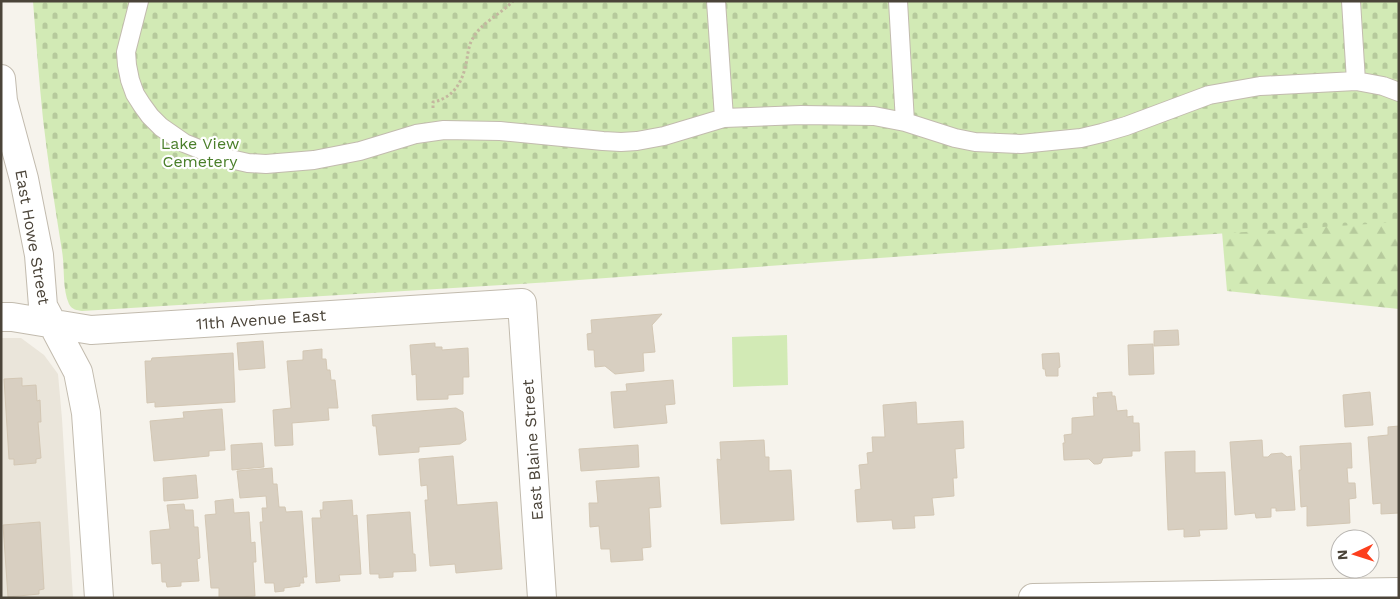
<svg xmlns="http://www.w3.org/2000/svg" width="1400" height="599" font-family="'Work Sans',sans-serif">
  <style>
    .residential { fill: #eae5da }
    .forest { fill: url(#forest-firs) }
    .cemetery { fill: url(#cemetery-stones) }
    .pitch { fill: #d2eab5 }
    .building { fill: #d8cfc1; stroke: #d3c7b4 }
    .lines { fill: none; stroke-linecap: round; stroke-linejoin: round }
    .lane-casing { stroke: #c2bbae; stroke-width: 20 }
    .street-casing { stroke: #c2bbae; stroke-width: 30 }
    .path { stroke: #c4b79f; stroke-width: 3; stroke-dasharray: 2.5 2.5; stroke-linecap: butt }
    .lane { stroke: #fff; stroke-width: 18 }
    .street { stroke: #fff; stroke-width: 28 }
    .labels { text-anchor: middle; stroke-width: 4.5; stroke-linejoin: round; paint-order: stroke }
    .park-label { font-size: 16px; fill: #4a7f2a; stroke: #fff }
    .street-label { font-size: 16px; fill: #4b4439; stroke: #fff }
  </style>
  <defs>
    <pattern id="forest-firs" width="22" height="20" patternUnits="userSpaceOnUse" patternTransform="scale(1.25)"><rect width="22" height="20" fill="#d2eab5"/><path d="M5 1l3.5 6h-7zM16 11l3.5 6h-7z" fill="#b6ca9c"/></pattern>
    <pattern id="cemetery-stones" width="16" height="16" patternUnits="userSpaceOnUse" patternTransform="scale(1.25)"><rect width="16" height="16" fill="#d2eab5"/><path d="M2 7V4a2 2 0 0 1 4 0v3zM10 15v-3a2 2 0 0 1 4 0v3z" fill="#b6ca9c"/></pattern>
  </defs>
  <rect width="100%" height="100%" fill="#f6f3ec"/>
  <path class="residential" d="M 1,338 L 21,338 L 44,355 L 58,374 L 62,419 L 73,598 L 1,598 Z"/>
  <path class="forest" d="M 1399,198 L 1399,309 L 1227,291 L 1221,220 Z"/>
  <path class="cemetery" d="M 33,1 L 1399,1 L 1399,222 L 1168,237 L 551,282 L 82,311 C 77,310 72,310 69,304 C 62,288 65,268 62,251 C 55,207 48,163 43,119 C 39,80 36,41 33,1 Z"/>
  <path class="pitch" d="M 787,335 L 788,385 L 733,387 L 732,337 Z"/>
  <path class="building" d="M 662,314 L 652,325 L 655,352 L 643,353 L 644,371 L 615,374 L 605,366 L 595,367 L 594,350 L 588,350 L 587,334 L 592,333 L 591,320 Z
    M 1178,330 L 1179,345 L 1154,346 L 1154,331 Z
    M 263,341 L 265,368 L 239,370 L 237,343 Z
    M 435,343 L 435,347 L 442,347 L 442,350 L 468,348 L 469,377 L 463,377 L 463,394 L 448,395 L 448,399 L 417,400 L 416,374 L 412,375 L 410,345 Z
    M 1153,344 L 1154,374 L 1129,375 L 1128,345 Z
    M 322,349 L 322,359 L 326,359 L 327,370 L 330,370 L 331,380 L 335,380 L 338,408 L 328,408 L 329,420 L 292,423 L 293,445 L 275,446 L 273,410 L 291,408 L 287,361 L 303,360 L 303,351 Z
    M 233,353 L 235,402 L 155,407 L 155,402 L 147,403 L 145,361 L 151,361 L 152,358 Z
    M 1059,353 L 1060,367 L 1058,368 L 1058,376 L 1046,376 L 1045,369 L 1043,369 L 1042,354 Z
    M 22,378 L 22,386 L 36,385 L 37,401 L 40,400 L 41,422 L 38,422 L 41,458 L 36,459 L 36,463 L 14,465 L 14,459 L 9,459 L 4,379 Z
    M 673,380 L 675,404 L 665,405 L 667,423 L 614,428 L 611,392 L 627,391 L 626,384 Z
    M 1112,392 L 1112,396 L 1115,396 L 1117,411 L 1127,410 L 1127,417 L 1133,416 L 1133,423 L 1139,423 L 1140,451 L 1132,451 L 1132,456 L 1103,458 L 1101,463 L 1098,464 L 1094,464 L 1089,459 L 1064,460 L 1063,443 L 1065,443 L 1064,435 L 1072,434 L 1072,418 L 1094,416 L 1093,397 L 1098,398 L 1097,393 Z
    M 1370,392 L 1373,425 L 1345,427 L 1343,395 Z
    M 916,402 L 917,424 L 963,421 L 964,448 L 955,449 L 957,478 L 953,478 L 954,496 L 932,498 L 934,515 L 914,516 L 915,528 L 893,529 L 892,520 L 857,522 L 855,490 L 861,489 L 859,465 L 868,464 L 867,453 L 873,452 L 872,437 L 885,437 L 883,405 Z
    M 456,408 L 463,412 L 466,440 L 460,444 L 419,447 L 419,452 L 379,455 L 376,426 L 373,426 L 372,415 Z
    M 222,409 L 225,450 L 209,451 L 209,456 L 154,461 L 150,421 L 184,418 L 183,412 Z
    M 1399,426 L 1399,513 L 1381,514 L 1381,503 L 1373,504 L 1368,437 L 1388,435 L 1388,427 Z
    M 764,440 L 765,457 L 769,457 L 769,471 L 791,470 L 794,520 L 721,524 L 717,459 L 721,460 L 720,442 Z
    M 1262,440 L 1263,457 L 1268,457 L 1271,454 L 1282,453 L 1287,457 L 1291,456 L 1295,510 L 1276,511 L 1276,508 L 1271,508 L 1271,517 L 1256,518 L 1255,513 L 1235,515 L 1230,442 Z
    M 262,443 L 264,467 L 232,470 L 231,445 Z
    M 1351,443 L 1352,468 L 1347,468 L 1348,483 L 1355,483 L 1356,498 L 1349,499 L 1350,523 L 1307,526 L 1307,506 L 1301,507 L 1299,470 L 1301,470 L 1300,446 Z
    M 638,445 L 639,467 L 581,471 L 579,449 Z
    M 1195,451 L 1195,473 L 1225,472 L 1227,529 L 1199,530 L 1200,536 L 1184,537 L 1184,529 L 1168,530 L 1165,452 Z
    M 453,456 L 457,505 L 497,502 L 502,569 L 456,573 L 455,564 L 430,566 L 425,500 L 428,500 L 427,485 L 421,486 L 419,459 Z
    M 272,468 L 273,484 L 277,484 L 279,507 L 285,507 L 286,512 L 302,511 L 307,577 L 303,577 L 304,583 L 300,583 L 300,586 L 284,588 L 284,591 L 275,592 L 274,583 L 265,583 L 260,522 L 263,522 L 262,508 L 267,508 L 266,496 L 240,498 L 237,471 Z
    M 196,475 L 198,498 L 164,501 L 163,478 Z
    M 659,477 L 661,507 L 649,508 L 651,547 L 642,548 L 643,560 L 611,562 L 610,549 L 601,549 L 599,526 L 590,527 L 589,503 L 598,503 L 596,481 Z
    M 233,499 L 234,513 L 249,512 L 251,543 L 255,542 L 256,562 L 253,562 L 255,596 L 219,598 L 219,588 L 211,588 L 205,515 L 216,514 L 215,501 Z
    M 352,500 L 353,516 L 357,515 L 361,574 L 339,575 L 340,581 L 316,583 L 312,518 L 321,518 L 320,510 L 323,510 L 323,502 Z
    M 184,504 L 185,510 L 193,510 L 194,527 L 198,527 L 200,558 L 197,559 L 199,581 L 181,582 L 181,586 L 167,587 L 166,582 L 162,582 L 161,563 L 152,564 L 150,531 L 170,529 L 167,505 Z
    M 410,512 L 413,554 L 415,554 L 416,571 L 393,572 L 393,577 L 379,578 L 379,574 L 370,574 L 367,515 Z
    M 40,522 L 44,589 L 39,590 L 39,594 L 8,597 L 3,525 Z"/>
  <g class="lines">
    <defs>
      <path id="lane" d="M 139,1 L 126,52 L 127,65 L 130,80 L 135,94 L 142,105 L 150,116 L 161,127 L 184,143 L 217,156 L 248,163 L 266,164 L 314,160 L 360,151 L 416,134 L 444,130 L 500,131 L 603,141 L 621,142 L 637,141 L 664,136 L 724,118 L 801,115 L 874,116 L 905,122 L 955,138 L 975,142 L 1021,144 L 1081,138 L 1102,133 L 1126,126 L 1209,95 L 1260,86 L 1356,81 L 1383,86 L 1399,92
        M 716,1 L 724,118
        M 898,1 L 905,122
        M 1351,1 L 1356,81"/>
      <path id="street" d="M 1,79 L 3,101 L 24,179 L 39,255 L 43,306 L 78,372 L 86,413 L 99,598
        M 1,317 L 12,317 L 91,330 L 522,303 L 542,598
        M 1033,598 L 1399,592"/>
    </defs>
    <use href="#lane" class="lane-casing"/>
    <use href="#street" class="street-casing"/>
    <path class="path" d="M 433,108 L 433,102 C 453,98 462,83 466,64 C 468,55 468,46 473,38 C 480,24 502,13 513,1"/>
    <use href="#lane" class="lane"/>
    <use href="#street" class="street"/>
  </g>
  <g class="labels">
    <g class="park-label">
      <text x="200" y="149">Lake View<tspan x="200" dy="18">Cemetery</tspan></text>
    </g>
    <g class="street-label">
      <text transform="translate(33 237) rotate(80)" y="6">East Howe Street</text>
      <text transform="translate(261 319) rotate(-4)" y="6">11th Avenue East</text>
      <text transform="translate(532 450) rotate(-94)" y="6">East Blaine Street</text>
    </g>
  </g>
  <rect width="1400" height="599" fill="none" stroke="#4b4439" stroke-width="5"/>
  <g transform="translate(1355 554) rotate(266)"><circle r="24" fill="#ffffff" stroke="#b7b4b0"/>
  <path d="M0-4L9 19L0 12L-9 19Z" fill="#fc3f1d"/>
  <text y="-8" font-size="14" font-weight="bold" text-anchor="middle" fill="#4b4439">N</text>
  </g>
</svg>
